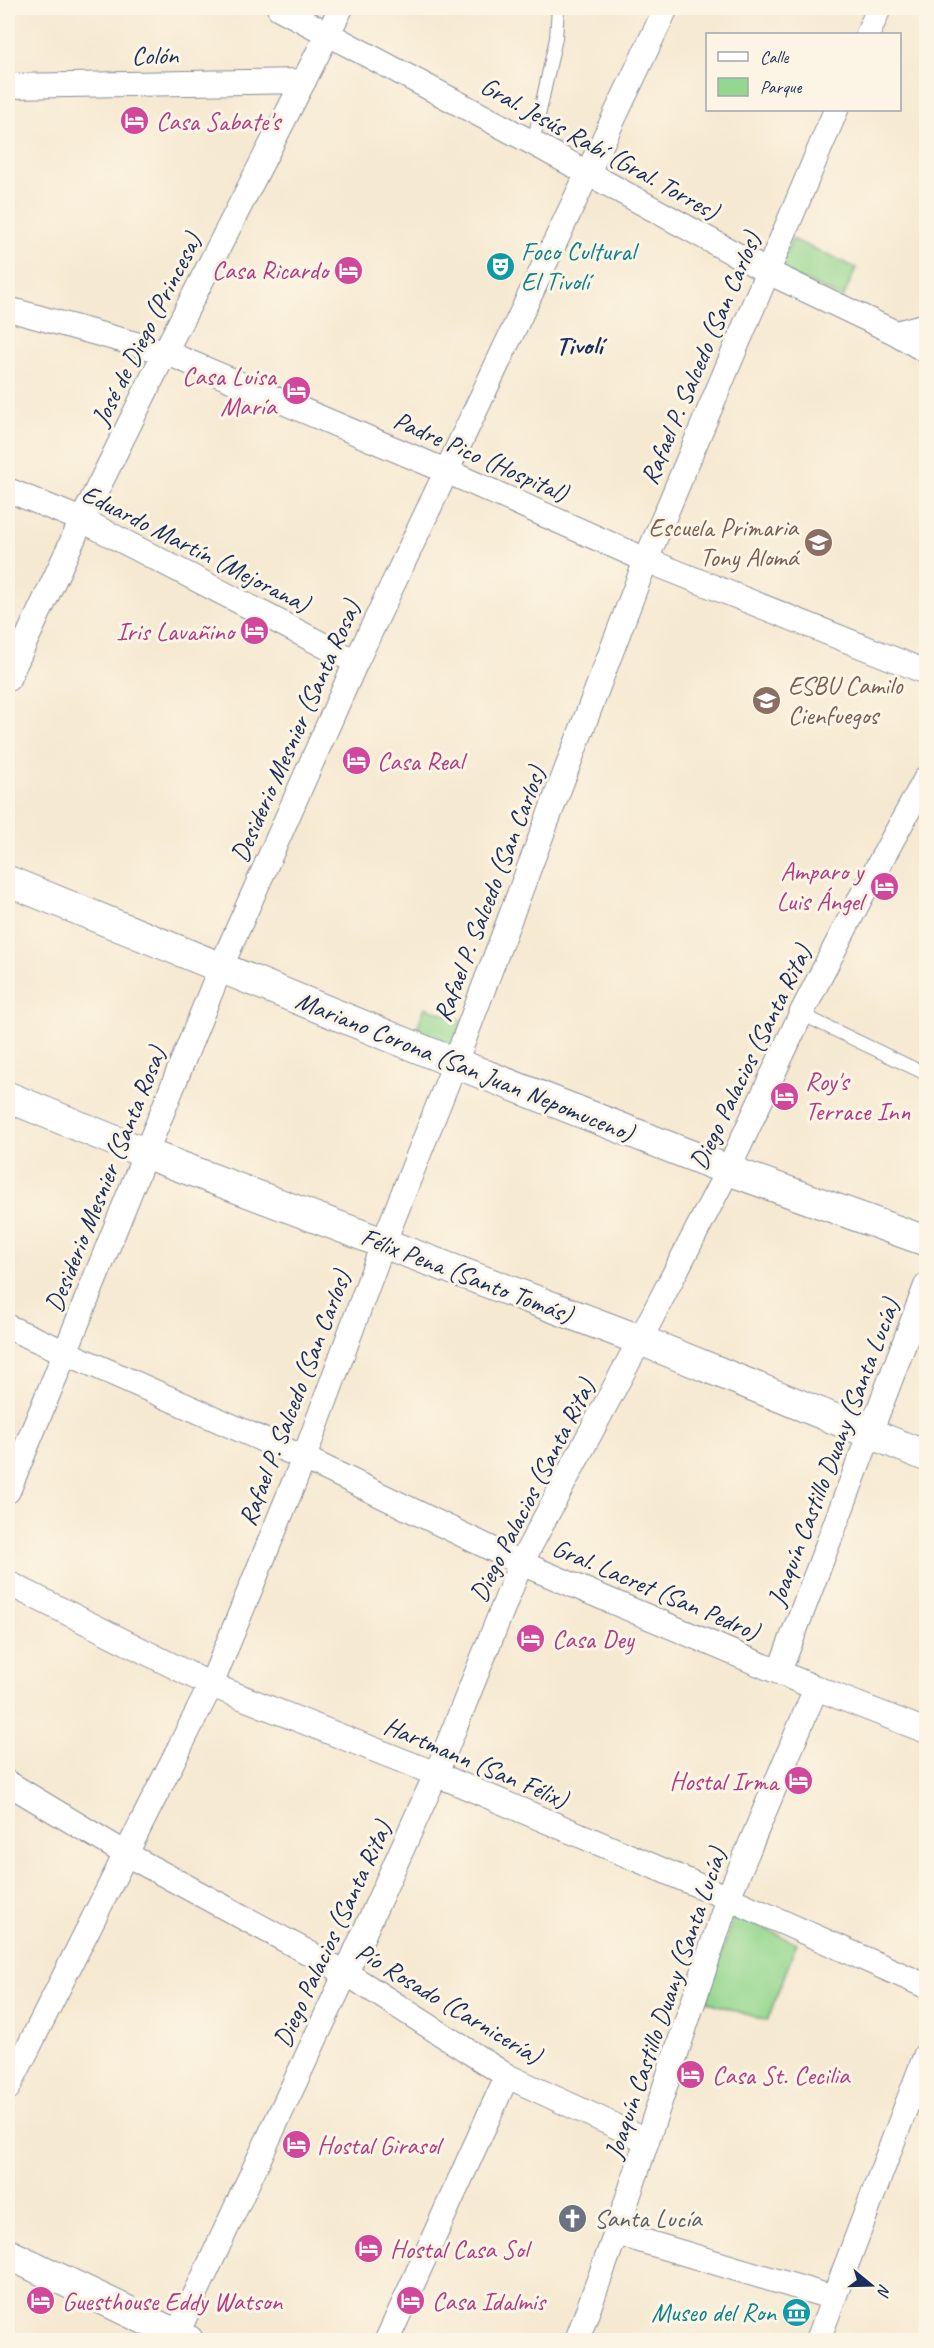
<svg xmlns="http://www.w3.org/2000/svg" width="934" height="2348" font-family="Caveat,sans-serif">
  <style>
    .green { fill: #94d78f; stroke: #588376; stroke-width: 1.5 }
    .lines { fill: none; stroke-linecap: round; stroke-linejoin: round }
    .service-casing { stroke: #888c98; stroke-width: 14 }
    .minor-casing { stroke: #888c98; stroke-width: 26 }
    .tertiary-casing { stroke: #888c98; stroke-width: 32 }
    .service { stroke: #fff; stroke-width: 12 }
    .minor { stroke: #fff; stroke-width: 24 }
    .tertiary { stroke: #fff; stroke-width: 30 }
    .labels { text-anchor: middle; stroke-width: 6; stroke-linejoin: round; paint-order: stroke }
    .street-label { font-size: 26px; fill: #1b2f5e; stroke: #fcf5e5 }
    .hotel-label { font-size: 26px; fill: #b23c85; stroke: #fcf5e5; text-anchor: start }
    .culture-label { font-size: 26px; fill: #0d838f; stroke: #fcf5e5; text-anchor: start }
    .education-label { font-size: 26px; fill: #785e54; stroke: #fcf5e5; text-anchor: end }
    .worship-label { font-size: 26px; fill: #5b616d; stroke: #fcf5e5; text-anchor: start }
    .neighbourhood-label { font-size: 27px; font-weight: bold; fill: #1b2f5e; stroke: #fcf5e5 }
  </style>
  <rect width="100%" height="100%" fill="#fcf5e5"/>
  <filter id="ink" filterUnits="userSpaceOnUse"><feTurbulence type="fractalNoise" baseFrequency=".0167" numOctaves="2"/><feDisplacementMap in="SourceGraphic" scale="12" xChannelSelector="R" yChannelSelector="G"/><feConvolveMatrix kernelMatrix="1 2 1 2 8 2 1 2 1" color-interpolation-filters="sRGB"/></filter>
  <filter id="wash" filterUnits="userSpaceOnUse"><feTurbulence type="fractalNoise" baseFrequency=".008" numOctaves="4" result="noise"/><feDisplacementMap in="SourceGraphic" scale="24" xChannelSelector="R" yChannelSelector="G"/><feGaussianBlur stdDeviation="1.35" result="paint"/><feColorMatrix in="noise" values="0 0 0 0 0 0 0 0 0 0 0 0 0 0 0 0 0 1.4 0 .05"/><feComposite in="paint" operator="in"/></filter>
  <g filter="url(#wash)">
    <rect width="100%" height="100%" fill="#f6e9d1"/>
    <path class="green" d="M 792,239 L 856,268 L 843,298 L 778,269 Z
      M 425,1007 L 463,1021 L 452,1050 L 414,1036 Z
      M 734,1915 L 797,1943 L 767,2021 L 706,2001 Z"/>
  </g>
  <g filter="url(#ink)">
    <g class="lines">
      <defs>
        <path id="service" d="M 533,143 L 556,38 L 558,8
          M 801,1014 L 926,1074"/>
        <path id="minor" d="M 279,8 L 533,143 L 768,272 L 896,333 L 926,351
          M 868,34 L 879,8
          M 8,86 L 304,81
          M 8,309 L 165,352 L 446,471 L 646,560 L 926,672
          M 896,333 L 926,325
          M 8,490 L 82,520 L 356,662
          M 8,679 L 82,520 L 165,352 L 341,8
          M 8,1327 L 304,1458 L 521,1563 L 816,1688 L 926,1731
          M 8,1491 L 65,1353 L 220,969 L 356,662 L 666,8
          M 8,1583 L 211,1685 L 436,1774 L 728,1898 L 926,1986
          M 779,1672 L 926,1286
          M 8,1783 L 126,1854 L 346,1973 L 507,2076 L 646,2140
          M 8,2088 L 211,1685 L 304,1458 L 383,1244 L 455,1063 L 646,560 L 836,110
          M 616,2233 L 834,2298
          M 174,2340 L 346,1973 L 436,1774 L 521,1563 L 640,1340 L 728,1170 L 801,1014 L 861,897 L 926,778
          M 387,2340 L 507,2076
          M 577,2340 L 616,2233 L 728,1898 L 816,1688
          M 818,2340 L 926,2054"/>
        <path id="tertiary" d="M 8,881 L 455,1063 L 728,1170 L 926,1241
          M 8,1097 L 147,1154 L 640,1340 L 926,1456
          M 8,2254 L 188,2340"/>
      </defs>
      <use href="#service" class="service-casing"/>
      <use href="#minor" class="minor-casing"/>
      <use href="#tertiary" class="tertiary-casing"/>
      <use href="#service" class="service"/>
      <use href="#minor" class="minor"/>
      <use href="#tertiary" class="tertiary"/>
    </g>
  </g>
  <defs>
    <symbol id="hotel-disc" viewBox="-11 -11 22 22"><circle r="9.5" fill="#d1479c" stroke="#fcf5e5"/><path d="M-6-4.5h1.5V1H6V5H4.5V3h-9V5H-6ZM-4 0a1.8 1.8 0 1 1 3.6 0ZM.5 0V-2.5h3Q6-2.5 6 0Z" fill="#fff"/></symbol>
    <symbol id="theatre-disc" viewBox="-11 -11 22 22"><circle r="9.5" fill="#0f9aa8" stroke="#fcf5e5"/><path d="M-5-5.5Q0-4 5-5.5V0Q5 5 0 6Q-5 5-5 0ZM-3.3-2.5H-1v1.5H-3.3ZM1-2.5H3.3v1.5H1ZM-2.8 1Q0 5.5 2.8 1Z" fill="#fff"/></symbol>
    <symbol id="school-disc" viewBox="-11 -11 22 22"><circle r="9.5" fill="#8d6e63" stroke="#fcf5e5"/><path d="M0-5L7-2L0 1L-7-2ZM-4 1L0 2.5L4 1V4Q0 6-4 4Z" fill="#fff"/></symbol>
    <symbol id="church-disc" viewBox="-11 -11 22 22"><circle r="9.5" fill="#6b7280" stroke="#fcf5e5"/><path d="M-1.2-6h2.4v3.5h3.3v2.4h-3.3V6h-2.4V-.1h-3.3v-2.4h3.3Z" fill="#fff"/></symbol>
    <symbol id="museum-disc" viewBox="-11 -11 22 22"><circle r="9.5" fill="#0f9aa8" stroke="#fcf5e5"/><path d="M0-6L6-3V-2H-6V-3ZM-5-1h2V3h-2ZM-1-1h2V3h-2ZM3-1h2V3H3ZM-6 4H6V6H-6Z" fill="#fff"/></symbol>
  </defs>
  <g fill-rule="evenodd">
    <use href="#hotel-disc" x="118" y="104" width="33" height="33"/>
    <use href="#theatre-disc" x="484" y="250" width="33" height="33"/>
    <use href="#hotel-disc" x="332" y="254" width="33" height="33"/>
    <use href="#hotel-disc" x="280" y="374" width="33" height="33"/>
    <use href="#school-disc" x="802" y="526" width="33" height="33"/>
    <use href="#hotel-disc" x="238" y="614" width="33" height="33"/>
    <use href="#school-disc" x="750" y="684" width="33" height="33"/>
    <use href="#hotel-disc" x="340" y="744" width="33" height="33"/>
    <use href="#hotel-disc" x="868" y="870" width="33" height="33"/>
    <use href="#hotel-disc" x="768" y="1080" width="33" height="33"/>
    <use href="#hotel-disc" x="514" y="1622" width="33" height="33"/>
    <use href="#hotel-disc" x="782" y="1764" width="33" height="33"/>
    <use href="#hotel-disc" x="674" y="2058" width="33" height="33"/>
    <use href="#hotel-disc" x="280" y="2128" width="33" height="33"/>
    <use href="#church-disc" x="556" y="2202" width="33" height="33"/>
    <use href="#hotel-disc" x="352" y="2232" width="33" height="33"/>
    <use href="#hotel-disc" x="24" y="2284" width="33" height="33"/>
    <use href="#hotel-disc" x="394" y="2284" width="33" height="33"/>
    <use href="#museum-disc" x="780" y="2296" width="33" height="33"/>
  </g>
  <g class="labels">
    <g class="street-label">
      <text transform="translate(155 55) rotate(-1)" y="9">Colón</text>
      <text transform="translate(600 148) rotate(29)" y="9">Gral. Jesús Rabí (Gral. Torres)</text>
      <text transform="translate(146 329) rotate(-63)" y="9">José de Diego (Princesa)</text>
      <text transform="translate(700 358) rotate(-67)" y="9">Rafael P. Salcedo (San Carlos)</text>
      <text transform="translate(481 456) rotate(24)" y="9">Padre Pico (Hospital)</text>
      <text transform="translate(196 548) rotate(27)" y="9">Eduardo Martín (Mejorana)</text>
      <text transform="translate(295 731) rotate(-66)" y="9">Desiderio Mesnier (Santa Rosa)</text>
      <text transform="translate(489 894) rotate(-69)" y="9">Rafael P. Salcedo (San Carlos)</text>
      <text transform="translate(750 1057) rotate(-64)" y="9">Diego Palacios (Santa Rita)</text>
      <text transform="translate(465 1066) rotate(22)" y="9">Mariano Corona (San Juan Nepomuceno)</text>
      <text transform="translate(105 1179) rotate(-68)" y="9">Desiderio Mesnier (Santa Rosa)</text>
      <text transform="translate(467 1275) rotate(21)" y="9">Félix Pena (Santo Tomás)</text>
      <text transform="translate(294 1398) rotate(-69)" y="9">Rafael P. Salcedo (San Carlos)</text>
      <text transform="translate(833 1452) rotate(-69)" y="9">Joaquín Castillo Duany (Santa Lucía)</text>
      <text transform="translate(532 1490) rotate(-63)" y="9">Diego Palacios (Santa Rita)</text>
      <text transform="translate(656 1589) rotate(23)" y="9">Gral. Lacret (San Pedro)</text>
      <text transform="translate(476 1762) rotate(23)" y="9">Hartmann (San Félix)</text>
      <text transform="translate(332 1934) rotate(-65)" y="9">Diego Palacios (Santa Rita)</text>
      <text transform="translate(449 2003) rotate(31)" y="9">Pío Rosado (Carnicería)</text>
      <text transform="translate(665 2003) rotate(-71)" y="9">Joaquín Castillo Duany (Santa Lucía)</text>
    </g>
    <g class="hotel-label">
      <text x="156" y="130">Casa Sabate's</text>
      <text x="328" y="279" text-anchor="end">Casa Ricardo</text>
      <text x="276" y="385" text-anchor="end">Casa Luisa<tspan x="276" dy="30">María</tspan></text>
      <text x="234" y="640" text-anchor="end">Iris Lavañino</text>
      <text x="377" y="770">Casa Real</text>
      <text x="863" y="880" text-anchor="end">Amparo y<tspan x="863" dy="30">Luis Ángel</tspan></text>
      <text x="805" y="1090">Roy's<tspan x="805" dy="30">Terrace Inn</tspan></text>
      <text x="552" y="1648">Casa Dey</text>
      <text x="778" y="1790" text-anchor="end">Hostal Irma</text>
      <text x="712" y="2084">Casa St. Cecilia</text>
      <text x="317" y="2154">Hostal Girasol</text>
      <text x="390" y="2258">Hostal Casa Sol</text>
      <text x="62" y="2310">Guesthouse Eddy Watson</text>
      <text x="432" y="2310">Casa Idalmis</text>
    </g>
    <g class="culture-label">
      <text x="521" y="260">Foco Cultural<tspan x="521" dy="30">El Tivolí</tspan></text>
      <text x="776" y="2321" text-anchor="end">Museo del Ron</text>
    </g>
    <g class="education-label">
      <text x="798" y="536">Escuela Primaria<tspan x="798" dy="30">Tony Alomá</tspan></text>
      <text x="788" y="694" text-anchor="start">ESBU Camilo<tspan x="788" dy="30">Cienfuegos</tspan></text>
    </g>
    <g class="worship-label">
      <text x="594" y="2227">Santa Lucía</text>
    </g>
    <g class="neighbourhood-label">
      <text x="579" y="354">Tivolí</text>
    </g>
  </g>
  <rect width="934" height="2348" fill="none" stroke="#fcf5e5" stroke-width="30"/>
  <rect x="706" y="33" width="195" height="78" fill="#fcf5e5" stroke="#a2a6af" stroke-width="1.5"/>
  <rect x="718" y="52" width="30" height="9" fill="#ffffff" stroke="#a2a6af" stroke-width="1.5"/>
  <text x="760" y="63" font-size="18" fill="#1b2f5e">Calle</text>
  <rect x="718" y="78" width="30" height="18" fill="#94d78f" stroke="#a2a6af" stroke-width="1.5"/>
  <text x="760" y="93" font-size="18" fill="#1b2f5e">Parque</text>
  <g transform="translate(871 2285) rotate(109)" stroke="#fcf5e5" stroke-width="4.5" paint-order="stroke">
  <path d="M0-4.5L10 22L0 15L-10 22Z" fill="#1b2f5e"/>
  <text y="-9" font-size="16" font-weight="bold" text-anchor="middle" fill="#1b2f5e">N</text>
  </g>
</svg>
